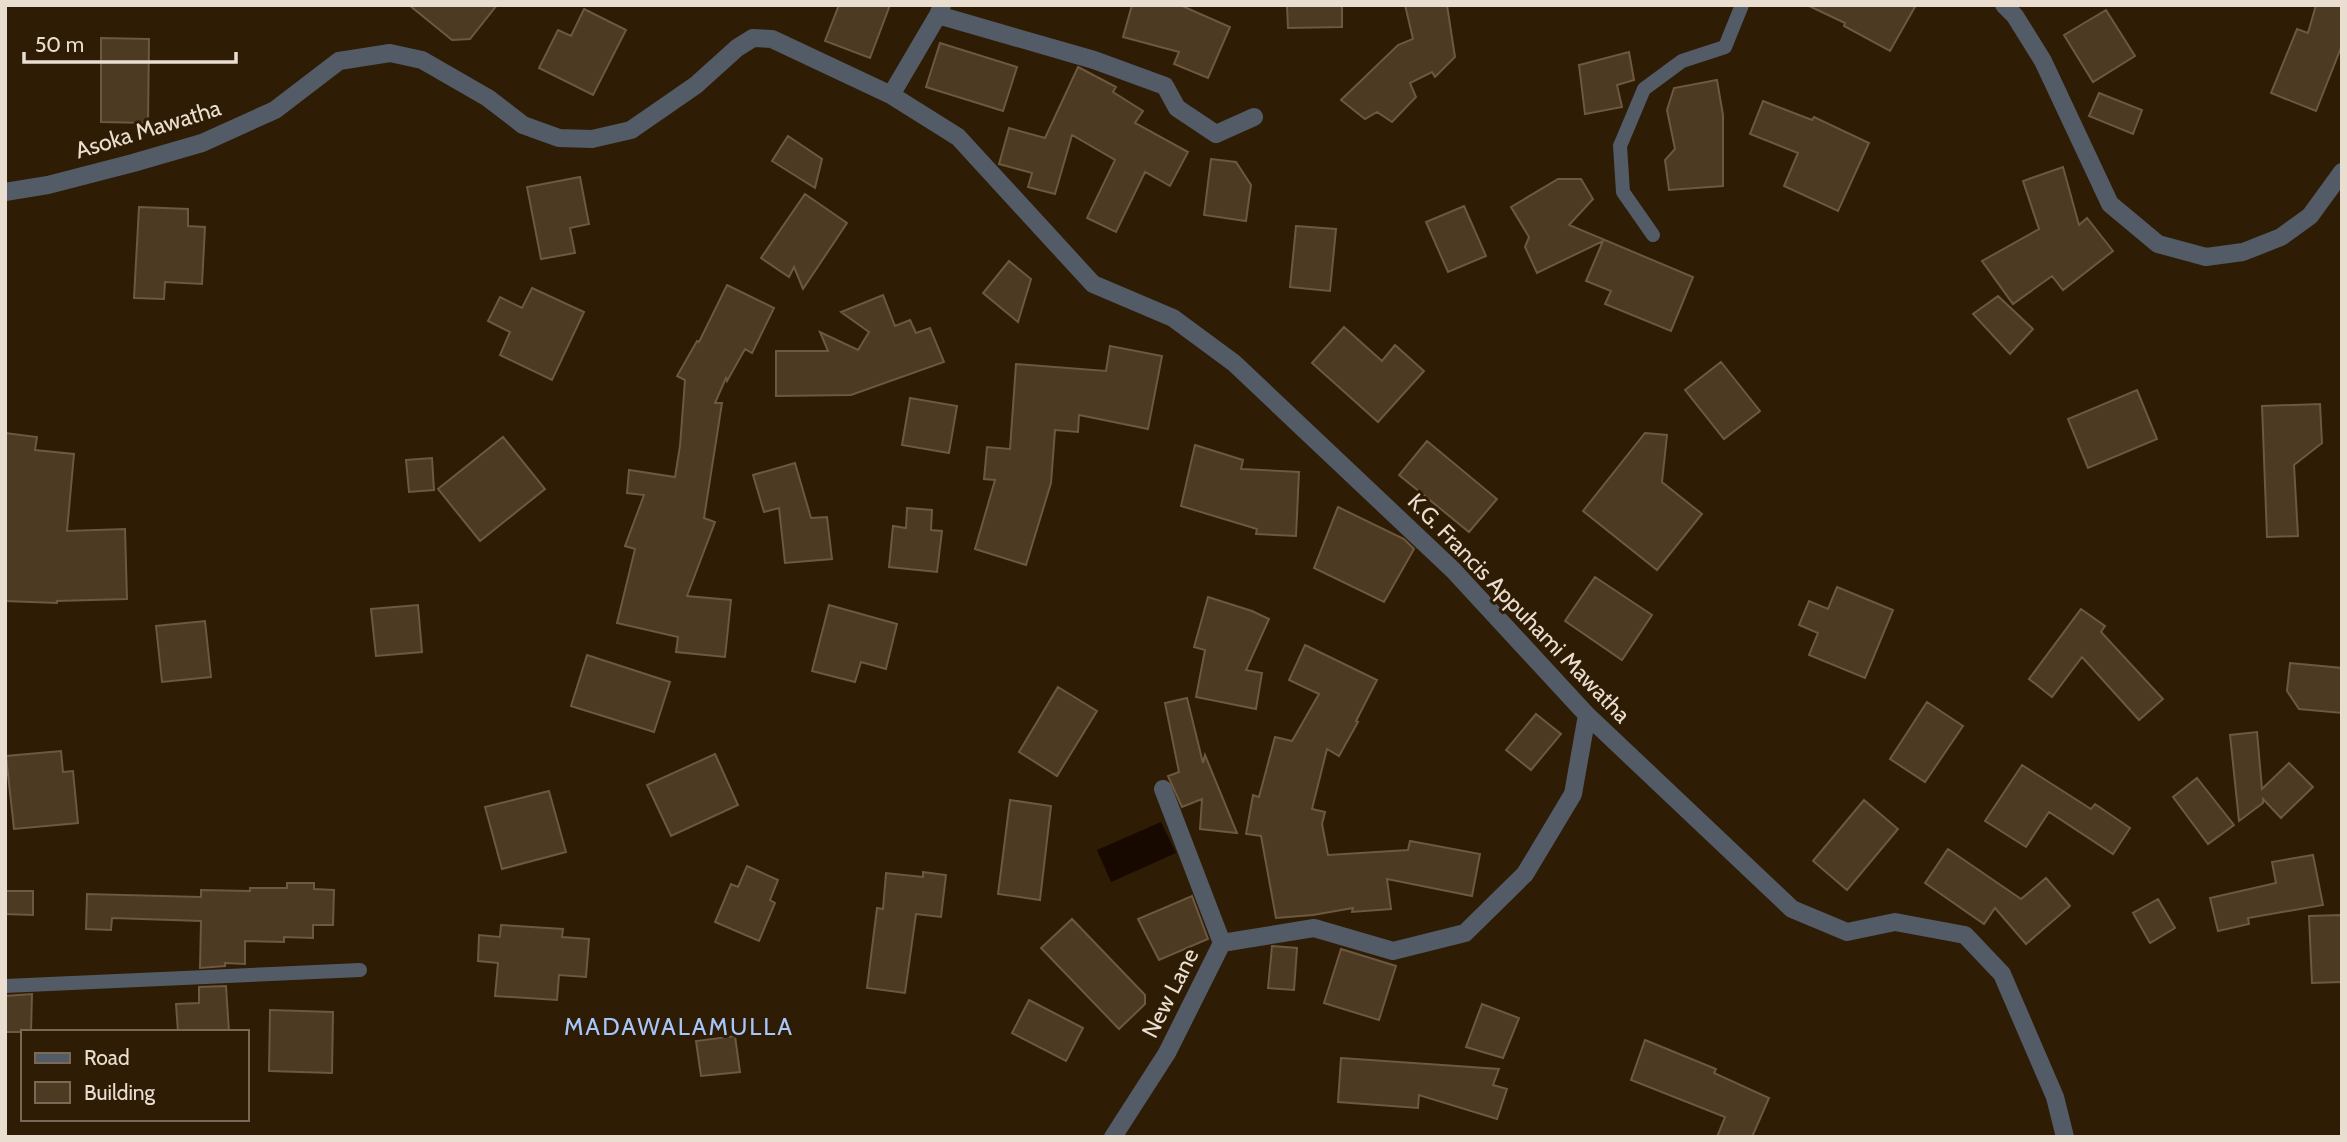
<svg xmlns="http://www.w3.org/2000/svg" width="2347" height="1142" font-family="Cabin,sans-serif">
  <style>
    .water { fill: #170900 }
    .building { fill: #4d3a23; stroke: #6d5840; stroke-width: 2 }
    .lines { fill: none; stroke-linecap: round; stroke-linejoin: round }
    .service { stroke: #535b66; stroke-width: 14 }
    .minor { stroke: #535b66; stroke-width: 18 }
    .labels { text-anchor: middle; stroke-width: 6; stroke-linejoin: round; paint-order: stroke }
    .street-label { font-size: 23px; fill: #eaded1; stroke: #2e1c05 }
    .neighbourhood-label { font-size: 24px; letter-spacing: 2px; fill: #a7c7fa; stroke: #2e1c05 }
  </style>
  <rect width="100%" height="100%" fill="#2e1c05"/>
  <path class="water" d="M 1161,822 L 1176,853 L 1111,882 L 1097,850 Z"/>
  <path class="building" d="M 409,5 L 497,5 L 470,39 L 452,40 Z
    M 839,5 L 890,5 L 870,58 L 825,41 Z
    M 1132,5 L 1180,5 L 1230,27 L 1208,78 L 1174,64 L 1179,52 L 1123,37 Z
    M 1287,5 L 1342,5 L 1342,27 L 1288,28 Z
    M 1405,5 L 1447,5 L 1455,57 L 1435,77 L 1432,72 L 1410,83 L 1416,97 L 1392,122 L 1377,112 L 1365,119 L 1341,100 L 1398,45 L 1413,39 Z
    M 1807,5 L 1916,5 L 1890,51 L 1844,26 L 1845,23 Z
    M 2316,5 L 2342,5 L 2342,45 L 2316,111 L 2271,93 L 2297,29 L 2308,33 Z
    M 584,9 L 626,30 L 593,95 L 539,68 L 558,30 L 571,36 Z
    M 2106,10 L 2135,56 L 2093,82 L 2064,35 Z
    M 101,38 L 149,39 L 148,123 L 101,122 Z
    M 940,43 L 1017,67 L 1003,111 L 926,87 Z
    M 1629,52 L 1634,80 L 1617,85 L 1622,107 L 1585,114 L 1579,65 Z
    M 1078,67 L 1116,87 L 1113,92 L 1143,111 L 1135,123 L 1188,152 L 1170,186 L 1145,172 L 1116,232 L 1087,218 L 1115,160 L 1072,135 L 1055,194 L 1028,187 L 1032,173 L 999,164 L 1009,128 L 1045,138 Z
    M 1717,80 L 1723,115 L 1723,186 L 1669,190 L 1665,160 L 1675,149 L 1667,110 L 1674,88 Z
    M 2099,93 L 2142,110 L 2133,134 L 2089,116 Z
    M 1763,101 L 1812,120 L 1814,117 L 1869,143 L 1838,211 L 1784,186 L 1798,153 L 1750,134 Z
    M 788,136 L 822,159 L 815,188 L 772,161 Z
    M 1211,159 L 1236,162 L 1251,185 L 1246,221 L 1204,215 Z
    M 2063,167 L 2079,225 L 2087,218 L 2113,251 L 2063,290 L 2052,276 L 2013,304 L 1982,261 L 2039,229 L 2023,181 Z
    M 580,177 L 589,224 L 570,228 L 575,253 L 541,259 L 527,187 Z
    M 1558,179 L 1581,179 L 1593,199 L 1569,225 L 1693,277 L 1671,331 L 1605,304 L 1611,291 L 1586,281 L 1603,241 L 1537,273 L 1525,247 L 1529,237 L 1511,207 Z
    M 805,194 L 847,223 L 803,289 L 794,267 L 789,277 L 761,258 Z
    M 1464,206 L 1486,256 L 1448,272 L 1426,222 Z
    M 139,207 L 188,209 L 188,226 L 205,227 L 202,284 L 165,282 L 164,299 L 134,298 Z
    M 1296,226 L 1336,229 L 1330,291 L 1290,287 Z
    M 1009,261 L 1031,279 L 1018,322 L 983,293 Z
    M 727,285 L 774,308 L 752,353 L 745,349 L 727,381 L 726,378 L 715,403 L 722,403 L 704,518 L 715,522 L 687,596 L 731,600 L 725,657 L 676,652 L 678,637 L 617,623 L 635,549 L 625,546 L 644,495 L 627,493 L 629,470 L 675,477 L 680,446 L 685,380 L 677,376 L 697,341 L 699,342 Z
    M 532,288 L 584,312 L 552,380 L 500,355 L 510,332 L 488,321 L 500,297 L 522,308 Z
    M 883,295 L 895,326 L 910,320 L 916,333 L 930,328 L 944,362 L 851,395 L 776,396 L 776,351 L 828,351 L 820,332 L 858,350 L 869,332 L 841,312 Z
    M 1998,296 L 2033,329 L 2010,354 L 1973,314 Z
    M 1344,327 L 1382,361 L 1395,345 L 1424,371 L 1378,422 L 1312,363 Z
    M 1110,346 L 1162,356 L 1148,429 L 1079,415 L 1078,432 L 1055,430 L 1051,483 L 1026,565 L 975,549 L 995,480 L 984,479 L 987,447 L 1010,449 L 1016,364 L 1106,371 Z
    M 1721,362 L 1760,411 L 1724,439 L 1685,390 Z
    M 2137,390 L 2157,439 L 2088,468 L 2068,419 Z
    M 910,398 L 957,406 L 949,453 L 902,445 Z
    M 2320,404 L 2322,443 L 2294,465 L 2298,536 L 2267,537 L 2262,406 Z
    M 5,433 L 37,437 L 35,450 L 74,454 L 67,531 L 125,529 L 127,599 L 57,601 L 57,603 L 5,601 Z
    M 1645,433 L 1667,435 L 1662,482 L 1702,514 L 1657,570 L 1583,511 Z
    M 503,437 L 545,489 L 480,541 L 438,489 Z
    M 1427,441 L 1497,499 L 1469,532 L 1399,475 Z
    M 1195,445 L 1243,460 L 1241,469 L 1299,472 L 1296,536 L 1256,534 L 1257,529 L 1181,506 Z
    M 432,458 L 434,490 L 409,492 L 406,460 Z
    M 795,463 L 811,518 L 827,517 L 832,559 L 785,563 L 779,508 L 764,512 L 753,475 Z
    M 1338,507 L 1404,539 L 1414,549 L 1384,602 L 1314,568 Z
    M 907,508 L 932,510 L 931,530 L 942,531 L 937,572 L 889,567 L 893,526 L 906,528 Z
    M 1595,577 L 1652,615 L 1622,660 L 1565,621 Z
    M 1837,587 L 1893,610 L 1865,678 L 1809,655 L 1818,633 L 1799,625 L 1809,601 L 1828,609 Z
    M 1208,597 L 1252,611 L 1269,619 L 1246,670 L 1262,673 L 1256,709 L 1196,697 L 1205,650 L 1194,647 Z
    M 418,605 L 422,652 L 376,656 L 371,609 Z
    M 829,605 L 897,624 L 886,669 L 861,662 L 855,682 L 812,671 Z
    M 2081,609 L 2105,626 L 2101,632 L 2163,699 L 2139,720 L 2082,657 L 2052,697 L 2029,679 Z
    M 205,621 L 211,677 L 162,682 L 156,626 Z
    M 1305,645 L 1377,680 L 1356,721 L 1358,722 L 1339,756 L 1327,749 L 1312,809 L 1325,812 L 1322,824 L 1328,855 L 1408,850 L 1410,841 L 1480,854 L 1472,896 L 1387,879 L 1391,909 L 1352,912 L 1353,908 L 1313,915 L 1276,918 L 1261,836 L 1246,834 L 1253,795 L 1259,797 L 1275,737 L 1292,741 L 1319,694 L 1289,680 Z
    M 587,655 L 670,682 L 654,732 L 571,706 Z
    M 2290,663 L 2342,668 L 2342,713 L 2299,709 L 2287,691 Z
    M 1058,687 L 1097,711 L 1057,776 L 1019,752 Z
    M 1187,698 L 1203,763 L 1205,755 L 1237,833 L 1200,829 L 1202,799 L 1182,807 L 1168,776 L 1179,772 L 1165,703 Z
    M 1927,702 L 1963,726 L 1925,782 L 1890,759 Z
    M 1536,714 L 1561,734 L 1531,770 L 1506,750 Z
    M 2257,732 L 2262,789 L 2289,763 L 2313,787 L 2281,818 L 2263,799 L 2263,803 L 2239,821 L 2230,735 Z
    M 61,751 L 63,772 L 73,771 L 78,823 L 14,829 L 6,756 Z
    M 715,754 L 738,805 L 671,836 L 647,785 Z
    M 2022,765 L 2091,809 L 2095,804 L 2130,828 L 2113,854 L 2049,812 L 2026,847 L 1985,821 Z
    M 2197,778 L 2234,825 L 2208,844 L 2173,797 Z
    M 549,791 L 566,852 L 502,869 L 485,807 Z
    M 1010,800 L 1051,806 L 1040,900 L 998,894 Z
    M 1864,800 L 1898,829 L 1847,890 L 1813,861 Z
    M 1948,849 L 2021,899 L 2046,878 L 2070,906 L 2026,944 L 1995,908 L 1984,924 L 1925,883 Z
    M 2313,855 L 2323,905 L 2248,918 L 2249,924 L 2218,931 L 2210,898 L 2276,883 L 2272,862 Z
    M 747,866 L 778,880 L 770,900 L 775,903 L 759,941 L 715,922 L 731,884 L 738,887 Z
    M 923,872 L 946,875 L 941,917 L 916,914 L 905,993 L 867,988 L 877,908 L 883,909 L 886,873 L 923,877 Z
    M 287,883 L 314,883 L 314,889 L 334,890 L 333,925 L 313,925 L 313,938 L 284,937 L 284,942 L 245,941 L 245,964 L 225,963 L 225,966 L 200,968 L 201,921 L 112,918 L 111,930 L 86,929 L 87,894 L 201,897 L 201,890 L 250,891 L 250,888 L 287,888 Z
    M 5,891 L 33,891 L 33,915 L 5,914 Z
    M 1192,896 L 1208,939 L 1159,960 L 1138,919 Z
    M 2158,899 L 2175,928 L 2150,943 L 2133,913 Z
    M 2342,915 L 2342,982 L 2312,983 L 2309,916 Z
    M 1072,919 L 1145,995 L 1145,1004 L 1119,1029 L 1041,948 Z
    M 501,925 L 563,929 L 562,937 L 589,939 L 586,977 L 559,975 L 557,1000 L 495,996 L 498,963 L 478,961 L 479,935 L 500,937 Z
    M 1272,946 L 1297,948 L 1294,990 L 1268,988 Z
    M 1341,949 L 1396,966 L 1379,1020 L 1324,1003 Z
    M 226,986 L 229,1032 L 178,1032 L 176,1004 L 199,1003 L 199,987 Z
    M 32,994 L 31,1032 L 5,1032 L 5,996 Z
    M 1029,1000 L 1083,1028 L 1066,1061 L 1012,1033 Z
    M 1482,1004 L 1519,1018 L 1503,1058 L 1466,1047 Z
    M 270,1010 L 333,1012 L 332,1073 L 269,1071 Z
    M 735,1036 L 740,1072 L 701,1076 L 696,1041 Z
    M 1645,1040 L 1716,1069 L 1714,1073 L 1769,1098 L 1752,1137 L 1717,1137 L 1725,1117 L 1631,1080 Z
    M 1341,1058 L 1499,1069 L 1493,1085 L 1507,1089 L 1497,1119 L 1419,1095 L 1418,1108 L 1338,1102 Z"/>
  <g class="lines">
    <path class="service" d="M 1653,235 L 1623,192 L 1620,146 L 1644,89 L 1682,61 L 1725,47 L 1742,5
      M 5,986 L 360,970"/>
    <path class="minor" d="M 2004,5 L 2015,16 L 2043,61 L 2110,204 L 2158,244 L 2206,257 L 2243,252 L 2281,237 L 2310,216 L 2342,172
      M 938,15 L 1094,60 L 1165,86 L 1177,108 L 1216,134 L 1254,117
      M 891,95 L 938,15 L 942,5
      M 5,192 L 48,185 L 133,163 L 202,143 L 275,110 L 339,61 L 390,53 L 422,60 L 488,98 L 523,125 L 559,138 L 592,139 L 631,130 L 696,85 L 737,48 L 753,38 L 772,39 L 891,95 L 958,137 L 1093,284 L 1173,318 L 1234,363 L 1453,570 L 1587,715 L 1792,909 L 1847,932 L 1895,922 L 1965,935 L 2002,974 L 2055,1097 L 2065,1137
      M 1163,789 L 1222,943
      M 1113,1137 L 1167,1053 L 1222,943 L 1314,928 L 1393,951 L 1465,933 L 1525,874 L 1573,794 L 1587,715"/>
  </g>
  <g class="labels">
    <g class="street-label">
      <text transform="translate(148 129) rotate(-17)" y="8">Asoka Mawatha</text>
      <text transform="translate(1519 608) rotate(46)" y="8">K.G. Francis Appuhami Mawatha</text>
      <text transform="translate(1170 993) rotate(-63)" y="8">New Lane</text>
    </g>
    <g class="neighbourhood-label">
      <text x="679" y="1035">MADAWALAMULLA</text>
    </g>
  </g>
  <rect width="2347" height="1142" fill="none" stroke="#eaded1" stroke-width="14"/>
  <rect x="21" y="1030" width="228" height="91" fill="#2e1c05" stroke="#796a57" stroke-width="2"/>
  <rect x="35" y="1053" width="35" height="10" fill="#535b66" stroke="#796a57" stroke-width="2"/>
  <text x="84" y="1065" font-size="21" fill="#eaded1">Road</text>
  <rect x="35" y="1082" width="35" height="21" fill="#4d3a23" stroke="#796a57" stroke-width="2"/>
  <text x="84" y="1100" font-size="21" fill="#eaded1">Building</text>
  <path d="M24 52v10h212v-10" fill="none" stroke="#eaded1" stroke-width="3.5"/>
  <text x="35" y="52" font-size="21" fill="#eaded1" stroke="#2e1c05" stroke-width="5" paint-order="stroke">50 m</text>
</svg>
